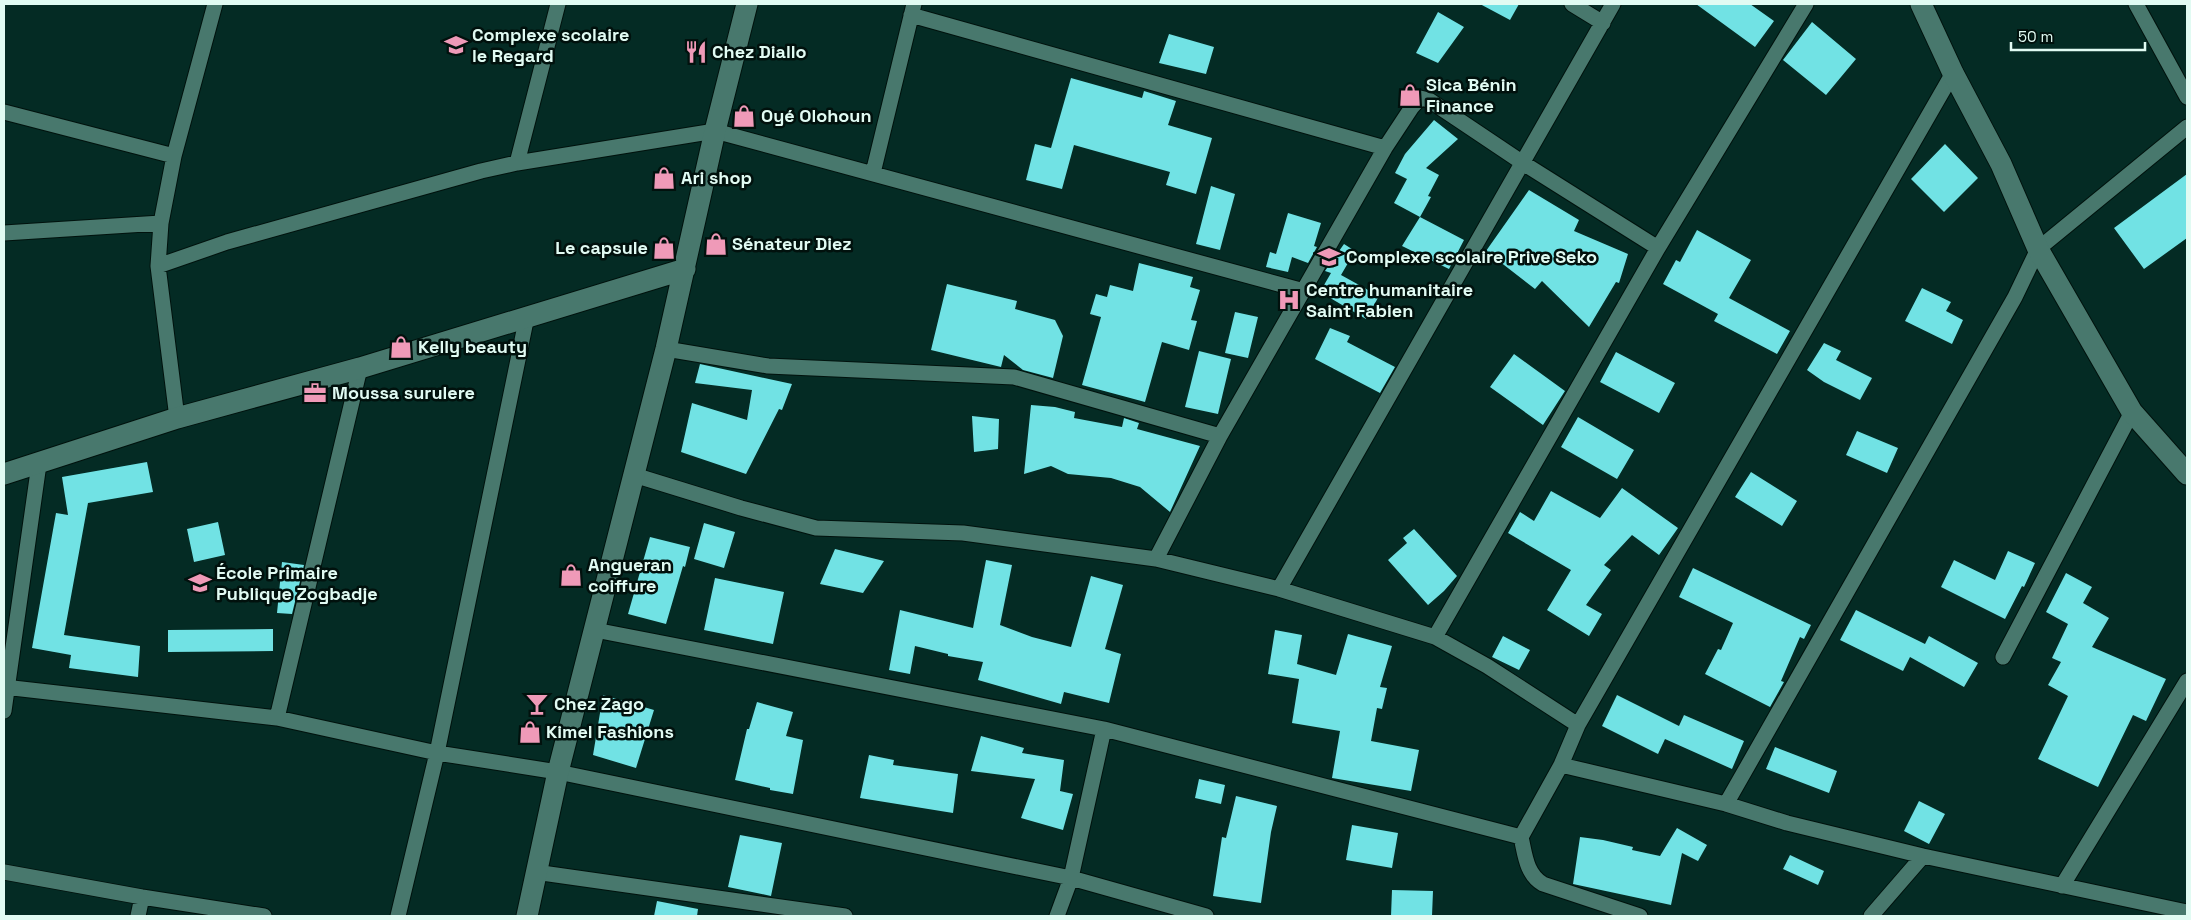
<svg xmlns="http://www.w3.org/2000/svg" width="2191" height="920" font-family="'Space Grotesk',sans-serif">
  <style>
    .building { fill: #71e2e4 }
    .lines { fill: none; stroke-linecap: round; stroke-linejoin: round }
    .street-casing { stroke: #00120d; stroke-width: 17 }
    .secondary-casing { stroke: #00120d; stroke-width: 23 }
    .street { stroke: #48786d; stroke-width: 15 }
    .secondary { stroke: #48786d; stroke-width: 21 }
    .labels { text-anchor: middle; stroke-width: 5; stroke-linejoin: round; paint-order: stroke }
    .poi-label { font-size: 18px; font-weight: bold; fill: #e1fbf3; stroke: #01110d; text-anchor: start }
  </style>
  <rect width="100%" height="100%" fill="#042b24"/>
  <path class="building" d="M 1480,4 L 1519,4 L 1510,20 Z
    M 1696,4 L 1750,4 L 1774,21 L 1755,47 Z
    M 1438,12 L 1464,27 L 1438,63 L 1416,53 Z
    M 1812,22 L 1856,59 L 1826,95 L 1783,60 Z
    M 1169,34 L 1214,47 L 1206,74 L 1159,63 Z
    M 1071,78 L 1142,98 L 1144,91 L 1176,101 L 1168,125 L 1212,138 L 1196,194 L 1166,185 L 1170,172 L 1074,145 L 1062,189 L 1026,180 L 1035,144 L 1051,148 Z
    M 1434,120 L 1458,139 L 1426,168 L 1439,175 L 1428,196 L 1431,197 L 1420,217 L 1394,203 L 1407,179 L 1395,173 L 1405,154 Z
    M 1945,144 L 1978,178 L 1944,212 L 1911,179 Z
    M 2187,174 L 2187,238 L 2144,269 L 2114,228 Z
    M 1211,186 L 1235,194 L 1220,250 L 1196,244 Z
    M 1529,190 L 1579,220 L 1574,231 L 1628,254 L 1619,283 L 1616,282 L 1589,327 L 1542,281 L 1535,289 L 1486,251 Z
    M 1288,213 L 1321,223 L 1314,246 L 1317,247 L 1308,263 L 1292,257 L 1288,272 L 1266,267 L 1270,252 L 1276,254 Z
    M 1420,217 L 1464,240 L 1449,269 L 1402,246 Z
    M 1697,230 L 1751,260 L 1729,298 L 1790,331 L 1777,354 L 1714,321 L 1718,314 L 1663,284 L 1676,260 L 1680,262 Z
    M 1344,244 L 1355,251 L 1341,275 L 1379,296 L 1366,319 L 1320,292 L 1331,273 L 1325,271 Z
    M 1139,263 L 1193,277 L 1190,287 L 1200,290 L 1191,320 L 1197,321 L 1189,350 L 1162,342 L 1145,402 L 1082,385 L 1101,317 L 1090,314 L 1096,294 L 1107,297 L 1110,285 L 1133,291 Z
    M 947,284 L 1017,301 L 1015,309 L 1055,320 L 1063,336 L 1053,378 L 1023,370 L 1004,355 L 1001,367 L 931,350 Z
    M 1922,288 L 1951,302 L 1946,311 L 1963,320 L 1952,344 L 1905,321 Z
    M 1235,312 L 1258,317 L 1248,358 L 1225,353 Z
    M 1330,328 L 1350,336 L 1347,342 L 1395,367 L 1380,393 L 1315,359 Z
    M 1824,343 L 1841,351 L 1836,360 L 1872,378 L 1860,400 L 1824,382 L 1807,370 Z
    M 1199,351 L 1231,359 L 1218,414 L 1185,407 Z
    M 1616,352 L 1675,383 L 1659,413 L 1600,382 Z
    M 1514,354 L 1565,391 L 1543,425 L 1490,387 Z
    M 700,364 L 792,384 L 782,410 L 779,409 L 746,474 L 681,452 L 692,403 L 747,420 L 752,390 L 695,383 Z
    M 1031,405 L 1055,407 L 1075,412 L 1074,418 L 1122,427 L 1124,418 L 1139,423 L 1137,429 L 1200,446 L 1170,512 L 1140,487 L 1111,478 L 1068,474 L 1051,466 L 1024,474 Z
    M 972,416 L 999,419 L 998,449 L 974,452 Z
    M 1578,417 L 1634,450 L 1617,479 L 1561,447 Z
    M 1857,431 L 1898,448 L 1887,473 L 1846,455 Z
    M 147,462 L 153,492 L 88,503 L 64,635 L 140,646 L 138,677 L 69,668 L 71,655 L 32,648 L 56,513 L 68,515 L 62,477 Z
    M 1751,472 L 1797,501 L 1782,526 L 1735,497 Z
    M 1622,488 L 1678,528 L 1659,555 L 1632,535 L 1604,565 L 1611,570 L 1586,605 L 1602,614 L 1589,636 L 1547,610 L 1571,570 L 1508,533 L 1520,512 L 1534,521 L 1551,491 L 1600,518 Z
    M 218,522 L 225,555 L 194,562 L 187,529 Z
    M 704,523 L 735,532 L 724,568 L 694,559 Z
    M 1414,529 L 1457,576 L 1444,591 L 1428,605 L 1388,560 L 1407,543 L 1403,538 Z
    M 650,537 L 690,547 L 685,567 L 683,566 L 666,624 L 628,614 Z
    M 835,549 L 884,561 L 863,593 L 820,584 Z
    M 2008,551 L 2035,563 L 2024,587 L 2022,586 L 2005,619 L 1941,587 L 1954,560 L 1995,580 Z
    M 986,560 L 1012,565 L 1000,625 L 1032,637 L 1071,647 L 1091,576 L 1123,585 L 1105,649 L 1121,654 L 1109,703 L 1064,692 L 1061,704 L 978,680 L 983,662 L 948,656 L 948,654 L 915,646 L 910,674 L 889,670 L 900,610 L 973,628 Z
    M 282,562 L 304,565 L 292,614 L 277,613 Z
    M 1693,568 L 1811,625 L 1804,639 L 1800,637 L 1781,681 L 1784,682 L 1770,707 L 1705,674 L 1718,649 L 1721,650 L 1733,623 L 1679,597 Z
    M 2066,573 L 2092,587 L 2083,603 L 2109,618 L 2092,647 L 2166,679 L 2146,721 L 2133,715 L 2098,787 L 2038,759 L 2068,696 L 2048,685 L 2061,662 L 2052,658 L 2068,624 L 2046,612 Z
    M 715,578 L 784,592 L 773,644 L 704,630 Z
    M 1856,610 L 1925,644 L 1929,636 L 1978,663 L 1964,687 L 1910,657 L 1903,671 L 1840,640 Z
    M 273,629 L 273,651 L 168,652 L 168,630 Z
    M 1275,630 L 1302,635 L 1297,664 L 1336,675 L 1348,634 L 1392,646 L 1380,687 L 1387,688 L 1382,709 L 1377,708 L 1371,741 L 1419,750 L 1411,791 L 1332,778 L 1340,731 L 1292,723 L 1299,679 L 1268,674 Z
    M 1503,636 L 1530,650 L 1519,670 L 1492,657 Z
    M 603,695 L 654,710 L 636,768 L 593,755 Z
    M 1617,695 L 1679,726 L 1684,715 L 1744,741 L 1732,769 L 1665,739 L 1658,754 L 1602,726 Z
    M 757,702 L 793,712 L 786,736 L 803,740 L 793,794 L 770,790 L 770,788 L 735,780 L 747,729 L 749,729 Z
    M 981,736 L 1024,748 L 1022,753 L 1064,760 L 1060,791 L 1073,794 L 1063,830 L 1021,818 L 1035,779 L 971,771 Z
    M 1775,747 L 1837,771 L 1829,793 L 1766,769 Z
    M 869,755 L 894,760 L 893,765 L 958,774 L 953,813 L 860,798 Z
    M 1199,779 L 1225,785 L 1221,804 L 1195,798 Z
    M 1236,796 L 1277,806 L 1271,832 L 1261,903 L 1213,896 L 1222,837 L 1226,838 Z
    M 1919,801 L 1945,814 L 1929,844 L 1904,831 Z
    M 1352,825 L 1398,833 L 1392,868 L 1346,860 Z
    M 1677,828 L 1707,845 L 1698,861 L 1682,853 L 1671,905 L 1573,884 L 1580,837 L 1603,840 L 1633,847 L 1632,850 L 1660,856 Z
    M 740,835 L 782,843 L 771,896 L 728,887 Z
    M 1790,855 L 1824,871 L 1818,885 L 1783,869 Z
    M 1392,890 L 1433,891 L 1432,916 L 1391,916 Z
    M 657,901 L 698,909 L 697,916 L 654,916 Z"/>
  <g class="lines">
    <defs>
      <path id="street" d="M 1572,4 L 1603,23
        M 2136,4 L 2187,97
        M 911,15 L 1385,148
        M 4,112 L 174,156
        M 517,163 L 558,4
        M 873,173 L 914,4
        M 161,223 L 174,156 L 215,4
        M 4,233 L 161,223 L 158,266 L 227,242 L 481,171 L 517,163 L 715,131 L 1304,291
        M 158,266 L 177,418
        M 666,349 L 768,366 L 1014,377 L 1220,436
        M 634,475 L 741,508 L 816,528 L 963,533 L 1156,559 L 1279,589 L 1435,637 L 1487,666 L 1578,725
        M 1156,559 L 1220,436 L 1385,148 L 1412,107 L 1420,98 L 1429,100 L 1523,163 L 1658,248
        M 1279,589 L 1613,4
        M 595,630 L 1104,729 L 1521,837
        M 1435,637 L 1658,248 L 1806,4
        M 2003,657 L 2132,412
        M 4,687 L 277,718 L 437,753 L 558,772 L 1071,878 L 1206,916
        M 4,711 L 39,464
        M 277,718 L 360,368
        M 1561,765 L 1726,804 L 1787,823 L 1923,856 L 2187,912
        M 1726,804 L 2015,297 L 2038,249 L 2187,127
        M 4,872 L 142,897 L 264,916
        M 535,872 L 845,916
        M 2062,886 L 2187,681
        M 138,916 L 142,897
        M 398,916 L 437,753 L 527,316
        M 1057,916 L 1071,878 L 1104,729
        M 1640,916 L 1543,884 C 1526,874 1525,854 1521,837 L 1561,765 L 1578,725 L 1953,73
        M 1871,916 L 1923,856"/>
      <path id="secondary" d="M 1921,4 L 1953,73 L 2001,164 L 2038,249 L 2132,412 L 2187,474
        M 4,474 L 177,418 L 360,368 L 685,269
        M 527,916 L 558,772 L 666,349 L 715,131 L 747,4"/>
    </defs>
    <use href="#street" class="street-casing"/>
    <use href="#secondary" class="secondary-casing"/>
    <use href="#street" class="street"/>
    <use href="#secondary" class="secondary"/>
  </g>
  <defs>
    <symbol id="school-bare" viewBox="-9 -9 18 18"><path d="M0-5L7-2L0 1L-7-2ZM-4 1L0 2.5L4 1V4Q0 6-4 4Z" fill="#ef9ab8" stroke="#01110d" stroke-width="2.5" paint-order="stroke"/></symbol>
    <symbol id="restaurant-bare" viewBox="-9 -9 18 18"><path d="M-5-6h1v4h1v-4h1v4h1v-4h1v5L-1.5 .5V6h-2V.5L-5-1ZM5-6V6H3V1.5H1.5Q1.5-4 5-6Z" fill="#ef9ab8" stroke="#01110d" stroke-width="2.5" paint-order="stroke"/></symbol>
    <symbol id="shop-bare" viewBox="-9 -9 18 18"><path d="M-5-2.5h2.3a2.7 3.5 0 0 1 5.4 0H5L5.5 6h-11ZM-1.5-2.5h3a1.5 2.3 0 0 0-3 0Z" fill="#ef9ab8" stroke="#01110d" stroke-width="2.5" paint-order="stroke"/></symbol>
    <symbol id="hospital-bare" viewBox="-9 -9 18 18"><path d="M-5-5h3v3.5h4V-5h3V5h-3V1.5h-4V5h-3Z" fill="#ef9ab8" stroke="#01110d" stroke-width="2.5" paint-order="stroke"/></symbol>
    <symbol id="office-bare" viewBox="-9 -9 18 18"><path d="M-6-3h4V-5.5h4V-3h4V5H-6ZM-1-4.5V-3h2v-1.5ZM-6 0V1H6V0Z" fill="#ef9ab8" stroke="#01110d" stroke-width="2.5" paint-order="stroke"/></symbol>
    <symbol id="bar-bare" viewBox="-9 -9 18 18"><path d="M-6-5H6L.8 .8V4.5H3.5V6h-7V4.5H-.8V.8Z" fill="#ef9ab8" stroke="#01110d" stroke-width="2.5" paint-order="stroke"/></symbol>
  </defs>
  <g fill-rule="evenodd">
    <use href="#school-bare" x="440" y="29" width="32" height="32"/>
    <use href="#restaurant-bare" x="680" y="36" width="32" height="32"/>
    <use href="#shop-bare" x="1394" y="79" width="32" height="32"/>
    <use href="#shop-bare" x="728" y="100" width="32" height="32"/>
    <use href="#shop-bare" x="648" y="162" width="32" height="32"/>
    <use href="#shop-bare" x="700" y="228" width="32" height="32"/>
    <use href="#shop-bare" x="648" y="232" width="32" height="32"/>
    <use href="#school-bare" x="1313" y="241" width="32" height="32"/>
    <use href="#hospital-bare" x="1273" y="284" width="32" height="32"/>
    <use href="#shop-bare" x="385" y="331" width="32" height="32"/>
    <use href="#office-bare" x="299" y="377" width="32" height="32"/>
    <use href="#shop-bare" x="555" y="559" width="32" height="32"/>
    <use href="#school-bare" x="184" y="567" width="32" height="32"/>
    <use href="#bar-bare" x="521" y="688" width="32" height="32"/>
    <use href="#shop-bare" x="514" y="716" width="32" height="32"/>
  </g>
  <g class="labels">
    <g class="poi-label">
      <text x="472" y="41">Complexe scolaire<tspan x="472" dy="21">le Regard</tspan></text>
      <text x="712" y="58">Chez Diallo</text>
      <text x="1426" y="91">Sica Bénin<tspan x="1426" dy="21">Finance</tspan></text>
      <text x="761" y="122">Oyé Olohoun</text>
      <text x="681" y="184">Ari shop</text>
      <text x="732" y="250">Sénateur Diez</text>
      <text x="648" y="254" text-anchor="end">Le capsule</text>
      <text x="1346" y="263">Complexe scolaire Prive Seko</text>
      <text x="1306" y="296">Centre humanitaire<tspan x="1306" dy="21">Saint Fabien</tspan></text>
      <text x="418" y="353">Kelly beauty</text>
      <text x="332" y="399">Moussa surulere</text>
      <text x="588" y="571">Angueran<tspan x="588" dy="21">coiffure</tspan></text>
      <text x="216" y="579">École Primaire<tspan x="216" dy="21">Publique Zogbadje</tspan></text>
      <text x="554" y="710">Chez Zago</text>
      <text x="546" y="738">Kimel Fashions</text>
    </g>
  </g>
  <rect width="2191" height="920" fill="none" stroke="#e1fbf3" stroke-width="10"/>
  <path d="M2011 42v8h134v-8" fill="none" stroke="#e1fbf3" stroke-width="2.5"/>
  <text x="2018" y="42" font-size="15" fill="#e1fbf3" stroke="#01110d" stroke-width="4" paint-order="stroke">50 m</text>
</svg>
